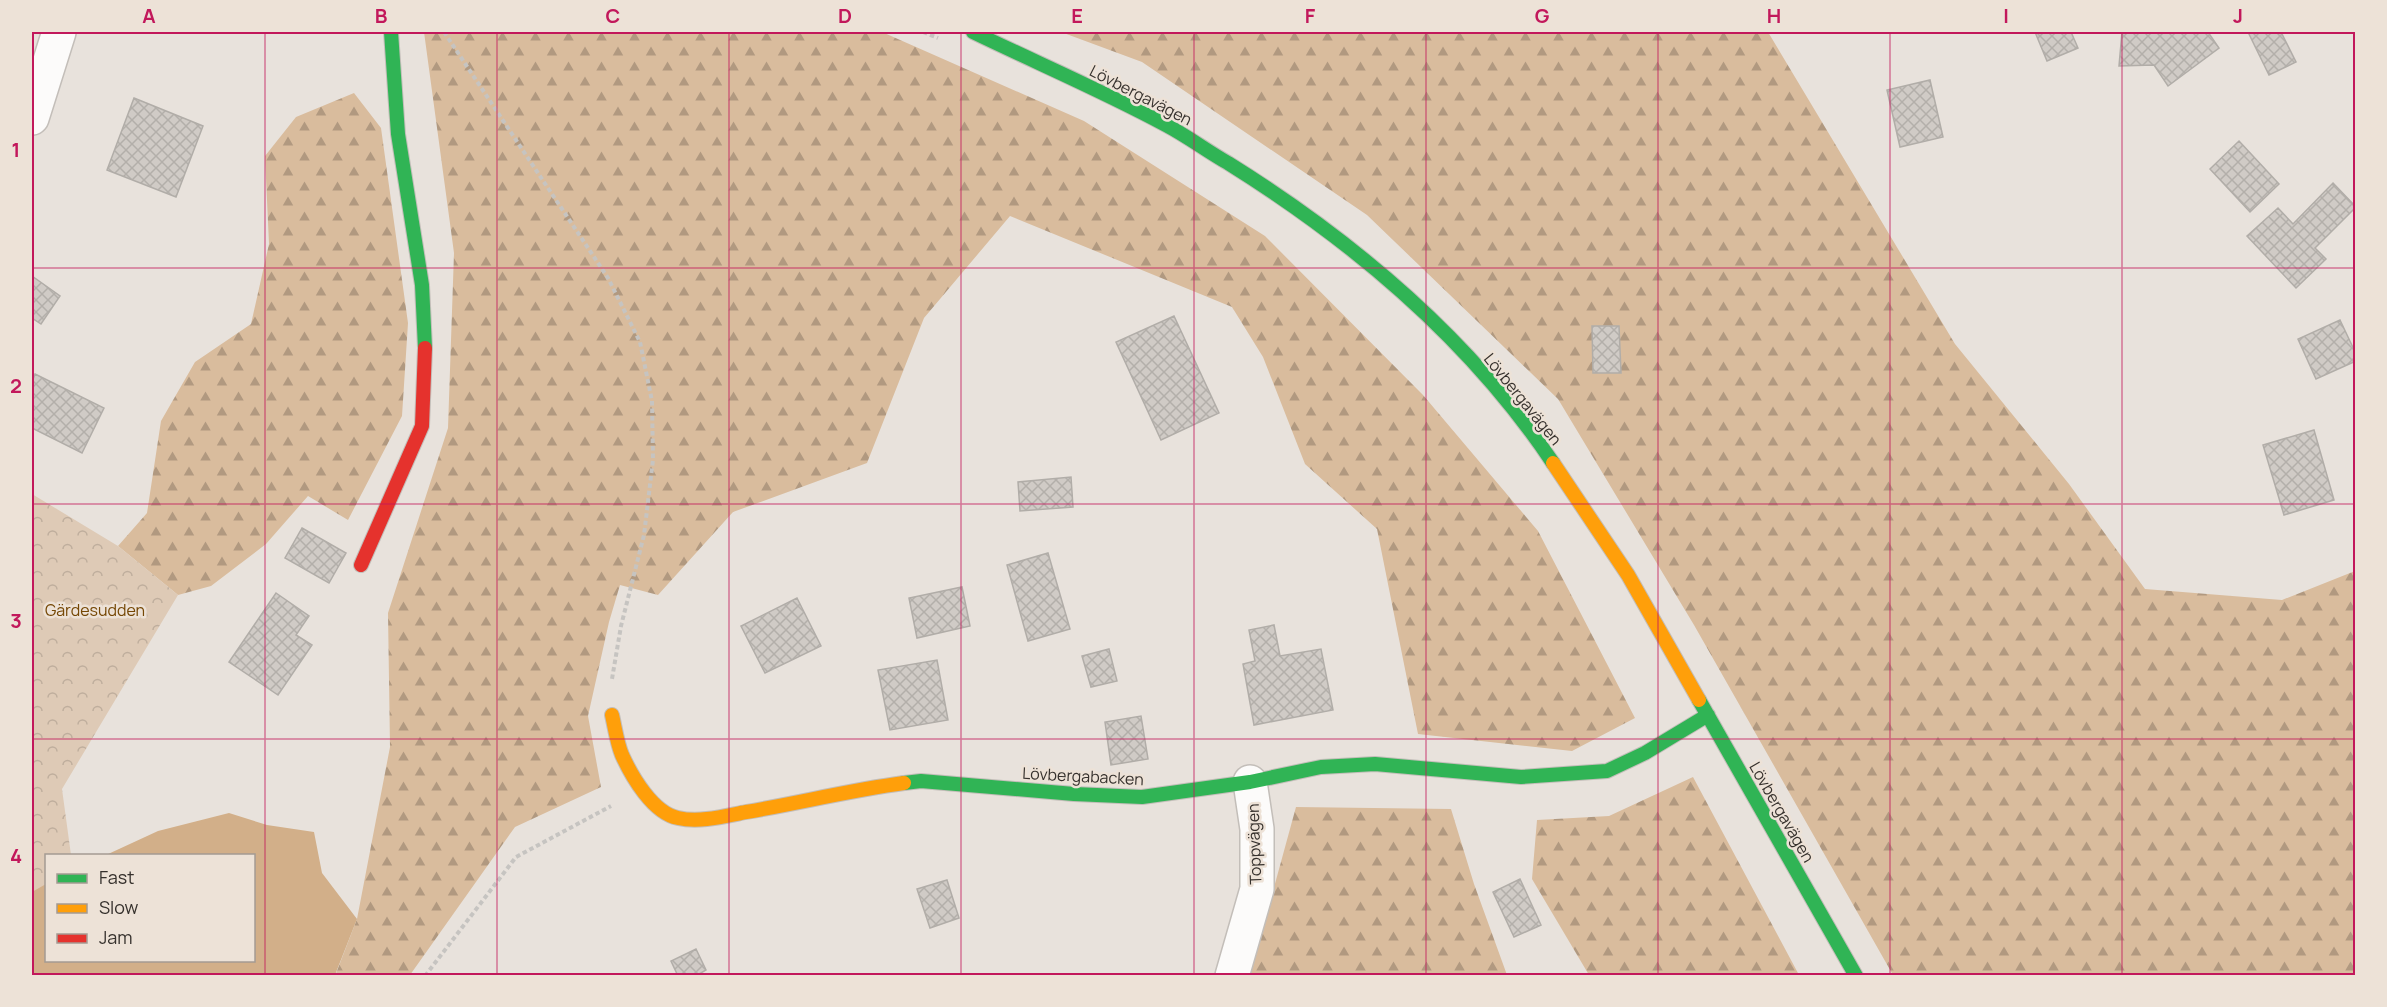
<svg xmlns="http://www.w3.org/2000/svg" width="2387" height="1007" font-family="Manrope,sans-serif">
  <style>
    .forest { fill: url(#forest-firs) }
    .park { fill: url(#park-crowns) }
    .water { fill: #d2af89 }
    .building { fill: url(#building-cross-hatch); stroke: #b1ada8; stroke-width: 1.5 }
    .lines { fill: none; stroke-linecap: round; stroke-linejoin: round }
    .street-casing { stroke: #c3beb9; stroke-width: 36 }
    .fast-casing { stroke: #c3beb9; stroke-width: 16 }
    .slow-casing { stroke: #c3beb9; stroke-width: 16 }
    .jam-casing { stroke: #c3beb9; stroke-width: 16 }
    .path { stroke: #c6c4c1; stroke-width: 4; stroke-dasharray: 4.5 3; stroke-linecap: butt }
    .street { stroke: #fcfbfa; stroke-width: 33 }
    .fast { stroke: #30b455; stroke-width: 14 }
    .slow { stroke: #ff9f0a; stroke-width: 14 }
    .jam { stroke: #e5322d; stroke-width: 14 }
    .grid { fill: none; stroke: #c2185b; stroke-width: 1.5; stroke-opacity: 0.55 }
    .labels { text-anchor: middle; stroke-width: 5; stroke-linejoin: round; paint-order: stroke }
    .street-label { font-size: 16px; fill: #36312d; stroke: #ede2d7 }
    .park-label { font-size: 16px; fill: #754704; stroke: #ede2d7 }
    .neatline { fill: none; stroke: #c2185b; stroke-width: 2 }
    .grid-label { font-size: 20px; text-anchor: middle; font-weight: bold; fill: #c2185b }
  </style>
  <defs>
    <pattern id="forest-firs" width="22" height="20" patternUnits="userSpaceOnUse" patternTransform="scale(1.5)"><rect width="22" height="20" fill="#d9bc9d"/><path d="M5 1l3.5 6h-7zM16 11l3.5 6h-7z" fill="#b19980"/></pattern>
    <pattern id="park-crowns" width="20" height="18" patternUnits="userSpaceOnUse" patternTransform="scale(1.5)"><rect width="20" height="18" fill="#decab6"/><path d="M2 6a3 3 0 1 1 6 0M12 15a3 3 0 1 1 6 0" fill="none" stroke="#bfae9d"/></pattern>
    <pattern id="building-cross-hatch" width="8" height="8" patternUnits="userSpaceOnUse" patternTransform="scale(1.5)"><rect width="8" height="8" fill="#d0cbc6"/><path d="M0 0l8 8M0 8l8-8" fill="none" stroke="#b3afaa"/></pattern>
  </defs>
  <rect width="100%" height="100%" fill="#e8e2dc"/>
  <path class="forest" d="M 424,32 L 882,32 L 1084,121 L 1265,236 L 1423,395 L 1538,531 L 1635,718 L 1572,751 L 1418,734 L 1377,529 L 1305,464 L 1263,357 L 1232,307 L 1010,216 L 924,318 L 867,463 L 733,512 L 658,595 L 620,585 L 609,622 L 588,716 L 601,787 L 515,827 L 410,975 L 335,976 L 357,919 L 390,747 L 388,613 L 448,428 L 454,253 Z
    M 1061,32 L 1768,32 L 1955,344 L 2069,484 L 2145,589 L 2282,600 L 2355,571 L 2355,975 L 1893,975 L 1694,625 L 1558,399 L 1367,215 L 1142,62 Z
    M 354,93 L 381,128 L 408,323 L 402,416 L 348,520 L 308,496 L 266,544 L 211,586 L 178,595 L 118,546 L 147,513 L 161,421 L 195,362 L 251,324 L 269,244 L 265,156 L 296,117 Z
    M 1693,777 L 1799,975 L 1589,975 L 1532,879 L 1537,820 L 1609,816 Z
    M 1296,807 L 1451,809 L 1474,884 L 1507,975 L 1250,975 Z"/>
  <path class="park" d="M 32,494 L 118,546 L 178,595 L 62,789 L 71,855 L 46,856 L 46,960 L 32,975 Z"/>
  <path class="water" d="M 229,813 L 267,825 L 314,832 L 322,873 L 357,919 L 335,975 L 32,975 L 32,892 L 46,884 L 46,960 L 254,960 L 254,856 L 106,855 L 158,831 Z"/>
  <path class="building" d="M 2035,32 L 2071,32 L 2078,48 L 2047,61 Z
    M 2122,32 L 2208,32 L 2219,48 L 2168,86 L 2154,65 L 2119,66 Z
    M 2248,32 L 2281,32 L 2296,62 L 2269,75 Z
    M 1930,80 L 1943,137 L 1900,147 L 1887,90 Z
    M 134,98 L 203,126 L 176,197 L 107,170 Z
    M 2239,141 L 2279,184 L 2250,212 L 2210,169 Z
    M 2333,183 L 2356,207 L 2315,248 L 2326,259 L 2296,288 L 2247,236 L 2278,208 L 2293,224 Z
    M 32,276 L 60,296 L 41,324 L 32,318 Z
    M 1174,316 L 1219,413 L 1161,440 L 1116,342 Z
    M 2340,320 L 2356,354 L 2356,361 L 2316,379 L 2298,339 Z
    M 1592,326 L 1619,326 L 1621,373 L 1593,373 Z
    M 35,374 L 104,408 L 82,453 L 32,428 L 32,382 Z
    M 2314,430 L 2334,500 L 2284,515 L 2263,445 Z
    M 1071,477 L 1073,507 L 1020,511 L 1018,482 Z
    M 302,528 L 346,553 L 329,583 L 285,558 Z
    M 1048,553 L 1070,629 L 1028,641 L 1007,565 Z
    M 962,587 L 970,626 L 917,638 L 909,598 Z
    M 276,593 L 309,616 L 296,635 L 312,645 L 278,695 L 229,662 Z
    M 797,598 L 821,646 L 765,673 L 741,626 Z
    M 1274,625 L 1280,656 L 1321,649 L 1333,710 L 1254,725 L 1243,664 L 1255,661 L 1249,630 Z
    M 1109,649 L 1117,681 L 1091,687 L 1082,656 Z
    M 937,660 L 948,720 L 890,730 L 878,670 Z
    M 1141,716 L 1148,759 L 1111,765 L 1105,722 Z
    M 1520,879 L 1541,925 L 1514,937 L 1493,892 Z
    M 947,880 L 959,918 L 930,928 L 917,889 Z
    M 696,949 L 706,970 L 696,976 L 678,976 L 671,961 Z"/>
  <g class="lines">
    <defs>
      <path id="street" d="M 32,118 L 59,32
        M 1232,976 L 1257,889 L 1257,829 L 1250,782"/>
      <path id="fast" d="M 391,32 L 398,134 L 422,285 L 425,348
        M 973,32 C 1037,63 1103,91 1166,125 C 1187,136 1207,151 1228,163 C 1353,241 1470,339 1553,463
        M 1699,700 L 1856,976
        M 904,783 L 921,781 L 1074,794 L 1142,797 L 1250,782 L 1321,767 L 1375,764 L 1521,777 L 1607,771 L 1645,753 L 1708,715"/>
      <path id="slow" d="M 1553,463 L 1628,575 L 1699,700
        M 612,715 C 615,728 617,743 622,755 C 632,777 653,813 678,818 C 700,823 725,816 746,812 C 799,803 851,790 904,783"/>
      <path id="jam" d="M 361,565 L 422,426 L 425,348"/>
    </defs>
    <use href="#street" class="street-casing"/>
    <use href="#fast" class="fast-casing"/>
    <use href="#slow" class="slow-casing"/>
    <use href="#jam" class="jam-casing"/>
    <path class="path" d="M 444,32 L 608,278 L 640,342 L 652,401 L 653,460 L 644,535 L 621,626 L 612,679
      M 923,32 L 938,38
      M 425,976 L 516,857 L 611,806"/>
    <use href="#street" class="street"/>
    <use href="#fast" class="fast"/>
    <use href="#slow" class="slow"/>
    <use href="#jam" class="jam"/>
  </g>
  <path class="grid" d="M 265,32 L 265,976M 497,32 L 497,976M 729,32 L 729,976M 961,32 L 961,976M 1194,32 L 1194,976M 1426,32 L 1426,976M 1658,32 L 1658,976M 1890,32 L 1890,976M 2122,32 L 2122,976M 32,268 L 2356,268M 32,504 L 2356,504M 32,739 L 2356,739"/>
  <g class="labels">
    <g class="street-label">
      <text transform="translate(1141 95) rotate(27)" y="6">Lövbergavägen</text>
      <text transform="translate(1523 399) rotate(51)" y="6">Lövbergavägen</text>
      <text transform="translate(1083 776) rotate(3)" y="6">Lövbergabacken</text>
      <text transform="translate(1782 812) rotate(60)" y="6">Lövbergavägen</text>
      <text transform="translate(1254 844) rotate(-92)" y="6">Toppvägen</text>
    </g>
    <g class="park-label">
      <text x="95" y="616">Gärdesudden</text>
    </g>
  </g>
  <rect width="2387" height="1007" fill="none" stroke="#ede2d7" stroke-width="66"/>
  <rect x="45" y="854" width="210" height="108" fill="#ede2d7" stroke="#a49b93" stroke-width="1.5"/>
  <rect x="57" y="874" width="30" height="9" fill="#30b455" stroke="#a49b93" stroke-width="1.5"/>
  <text x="99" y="884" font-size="18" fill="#36312d">Fast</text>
  <rect x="57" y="904" width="30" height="9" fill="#ff9f0a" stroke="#a49b93" stroke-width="1.5"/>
  <text x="99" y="914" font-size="18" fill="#36312d">Slow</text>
  <rect x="57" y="934" width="30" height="9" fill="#e5322d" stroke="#a49b93" stroke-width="1.5"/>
  <text x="99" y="944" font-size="18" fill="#36312d">Jam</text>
  <rect x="33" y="33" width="2321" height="941" class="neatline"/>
  <g class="grid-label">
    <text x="149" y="23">A</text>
    <text x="381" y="23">B</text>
    <text x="613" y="23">C</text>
    <text x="845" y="23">D</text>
    <text x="1077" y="23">E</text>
    <text x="1310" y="23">F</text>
    <text x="1542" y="23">G</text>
    <text x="1774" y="23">H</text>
    <text x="2006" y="23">I</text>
    <text x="2238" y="23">J</text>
    <text x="16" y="157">1</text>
    <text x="16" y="393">2</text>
    <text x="16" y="628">3</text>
    <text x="16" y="863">4</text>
  </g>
</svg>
